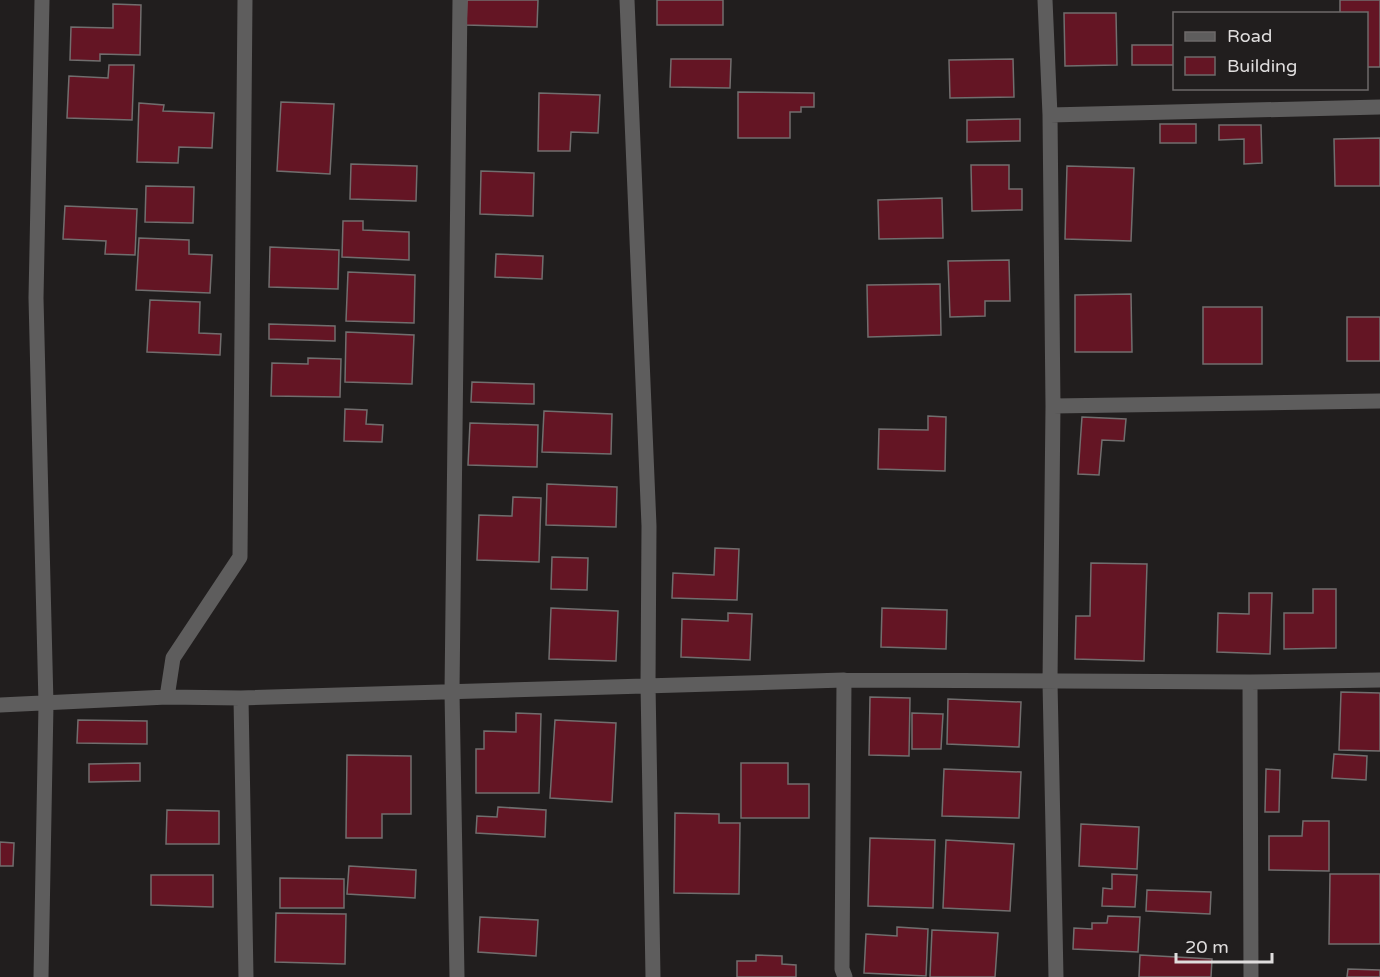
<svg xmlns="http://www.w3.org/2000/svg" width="1380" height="977" font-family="'Varela Round',sans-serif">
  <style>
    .building { fill: #641524; stroke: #716e6e; stroke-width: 1.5 }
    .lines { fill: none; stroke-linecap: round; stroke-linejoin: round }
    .street { stroke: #5e5d5d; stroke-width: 15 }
  </style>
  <rect width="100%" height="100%" fill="#211e1e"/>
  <path class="building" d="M 467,0 L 538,0 L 537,27 L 466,25 Z
    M 657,0 L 723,0 L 723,25 L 657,25 Z
    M 1340,0 L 1380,0 L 1380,67 L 1366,67 L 1366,14 L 1340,14 Z
    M 113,4 L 141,5 L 140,55 L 100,54 L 100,61 L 70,60 L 71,27 L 113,28 Z
    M 1064,13 L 1116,13 L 1117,65 L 1065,66 Z
    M 1132,45 L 1174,45 L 1174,65 L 1132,65 Z
    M 671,59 L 731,59 L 730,88 L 670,87 Z
    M 1013,59 L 1014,97 L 950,98 L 949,60 Z
    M 109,65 L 134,65 L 132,120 L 67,118 L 69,76 L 108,78 Z
    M 738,92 L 814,93 L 814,107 L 801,107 L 801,112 L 790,112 L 790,138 L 738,138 Z
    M 539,93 L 600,95 L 598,133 L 571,132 L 570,151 L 538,151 Z
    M 281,102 L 334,104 L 330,174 L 277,171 Z
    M 139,103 L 164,105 L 163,111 L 214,113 L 212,148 L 179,147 L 178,163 L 137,162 Z
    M 1020,119 L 1020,141 L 967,142 L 967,120 Z
    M 1160,124 L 1196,124 L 1196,143 L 1160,143 Z
    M 1219,125 L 1261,125 L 1262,163 L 1244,164 L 1244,139 L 1219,140 Z
    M 1380,138 L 1380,186 L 1335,186 L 1334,139 Z
    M 351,164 L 417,166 L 416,201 L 350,199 Z
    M 971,165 L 1009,165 L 1009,189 L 1022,189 L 1022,210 L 972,211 Z
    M 1067,166 L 1134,168 L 1131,241 L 1065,239 Z
    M 481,171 L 534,173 L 533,216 L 480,214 Z
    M 146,186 L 194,187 L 193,223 L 145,222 Z
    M 942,198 L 943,238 L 879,239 L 878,200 Z
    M 65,206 L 137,209 L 135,255 L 105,254 L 106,241 L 63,239 Z
    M 343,221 L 363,221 L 363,230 L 409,232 L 409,260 L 342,257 Z
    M 139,238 L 189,240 L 189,254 L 212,255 L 210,293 L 136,290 Z
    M 270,247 L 339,250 L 338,289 L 269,287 Z
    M 496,254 L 543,256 L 542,279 L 495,277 Z
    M 1009,260 L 1010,301 L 985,301 L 985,316 L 950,317 L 948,261 Z
    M 348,272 L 415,275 L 414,323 L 346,321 Z
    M 940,284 L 941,335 L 868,337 L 867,285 Z
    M 1131,294 L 1132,352 L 1075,352 L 1075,295 Z
    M 150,300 L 200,302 L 199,333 L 221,334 L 220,355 L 147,352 Z
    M 1203,307 L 1262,307 L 1262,364 L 1203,364 Z
    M 1347,317 L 1380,317 L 1380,361 L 1347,361 Z
    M 269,324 L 335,326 L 335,341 L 269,339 Z
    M 346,332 L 414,335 L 412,384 L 345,382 Z
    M 308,358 L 341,359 L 340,397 L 271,396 L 272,363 L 308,364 Z
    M 472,382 L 534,384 L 534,404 L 471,402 Z
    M 345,409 L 367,410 L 366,424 L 383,425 L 382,442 L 344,441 Z
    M 544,411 L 612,414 L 611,454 L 542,452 Z
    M 928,416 L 946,417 L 945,471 L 878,469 L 879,429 L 928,430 Z
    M 1082,417 L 1126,419 L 1124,441 L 1102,440 L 1099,475 L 1078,474 Z
    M 470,423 L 538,425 L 537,467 L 468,465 Z
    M 547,484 L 617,487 L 616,527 L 546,525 Z
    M 513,497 L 541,498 L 539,562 L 477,560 L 479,515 L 512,516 Z
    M 715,548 L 739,549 L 737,600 L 672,598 L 673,573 L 714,575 Z
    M 552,557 L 588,558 L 587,590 L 551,589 Z
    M 1091,563 L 1147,564 L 1144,661 L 1075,659 L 1076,616 L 1090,616 Z
    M 1313,589 L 1336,589 L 1336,648 L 1284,649 L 1284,613 L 1313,613 Z
    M 1249,593 L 1272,593 L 1270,654 L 1217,652 L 1218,613 L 1249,614 Z
    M 551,608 L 618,611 L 616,661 L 549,659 Z
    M 882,608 L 947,610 L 946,649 L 881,647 Z
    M 728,613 L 752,614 L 750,660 L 681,657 L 682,619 L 728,621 Z
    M 1341,692 L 1380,693 L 1380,751 L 1339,750 Z
    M 870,697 L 910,698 L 909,756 L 869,755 Z
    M 948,699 L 1021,702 L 1019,747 L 947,744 Z
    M 516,713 L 541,714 L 539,793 L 476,793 L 476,749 L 484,749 L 484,731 L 516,732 Z
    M 912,713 L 943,714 L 941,749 L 912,749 Z
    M 78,720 L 147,721 L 147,744 L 77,743 Z
    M 555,720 L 616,723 L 612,802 L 550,798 Z
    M 1334,754 L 1367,756 L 1366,780 L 1332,778 Z
    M 347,755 L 411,756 L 411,814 L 382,814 L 382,838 L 346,838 Z
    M 140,763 L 140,781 L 89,782 L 89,764 Z
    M 741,763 L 788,763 L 788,784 L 809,784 L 809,818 L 741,818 Z
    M 944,769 L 1021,772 L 1019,818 L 942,816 Z
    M 1266,769 L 1280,770 L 1279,812 L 1265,812 Z
    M 498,807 L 546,810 L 545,837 L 476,833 L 477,816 L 497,817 Z
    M 167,810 L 219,811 L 219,844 L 166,844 Z
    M 675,813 L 719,814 L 719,823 L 740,823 L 739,894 L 674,893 Z
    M 1303,821 L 1329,821 L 1329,871 L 1269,870 L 1269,836 L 1302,836 Z
    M 1081,824 L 1139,827 L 1137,869 L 1079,866 Z
    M 870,838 L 935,840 L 933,908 L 868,906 Z
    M 946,840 L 1014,844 L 1010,911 L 943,908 Z
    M 0,842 L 14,843 L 13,866 L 0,866 Z
    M 349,866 L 416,870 L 415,898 L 347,894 Z
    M 1112,874 L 1137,875 L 1135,907 L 1102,906 L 1103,888 L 1112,889 Z
    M 1330,874 L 1380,874 L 1380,944 L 1329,944 Z
    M 151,875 L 213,875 L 213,907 L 151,905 Z
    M 280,878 L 344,879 L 344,908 L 280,908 Z
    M 1147,890 L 1211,892 L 1210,914 L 1146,911 Z
    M 276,913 L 346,914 L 345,964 L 275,962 Z
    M 1108,916 L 1140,917 L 1138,952 L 1073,949 L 1074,928 L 1092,929 L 1092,923 L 1107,923 Z
    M 480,917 L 538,920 L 536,956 L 478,952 Z
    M 897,927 L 928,929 L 926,976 L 864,973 L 866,934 L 897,936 Z
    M 932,930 L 998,933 L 995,977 L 930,977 Z
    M 756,955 L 782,956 L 782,964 L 796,965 L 796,977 L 737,977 L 737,961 L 756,961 Z
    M 1140,955 L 1212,959 L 1211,977 L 1139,977 Z
    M 1348,969 L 1380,970 L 1380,977 L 1347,977 Z"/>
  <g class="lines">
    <path class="street" d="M 627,0 L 649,526 L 648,684 L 653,977
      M 1045,0 L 1050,115 L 1053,406 L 1050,682 L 1056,977
      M 1050,115 L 1380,107
      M 1053,406 L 1380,401
      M 844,680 L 842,969 L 845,977
      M 1250,682 L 1251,977
      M 167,697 L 173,658 L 240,557 L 245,0
      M 241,698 L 246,977
      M 0,705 L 167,697 L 241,698 L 844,680 L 1250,682 L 1380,680
      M 41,977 L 46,704 L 36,298 L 42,0
      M 457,977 L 452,692 L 460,0"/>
  </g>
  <rect x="1173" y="12" width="195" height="78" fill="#211e1e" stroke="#6d6a6a" stroke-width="1.5"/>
  <rect x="1185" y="32" width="30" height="9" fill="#5e5d5d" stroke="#6d6a6a" stroke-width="1.5"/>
  <text x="1227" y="42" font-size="18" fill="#dfdddd">Road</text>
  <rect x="1185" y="57" width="30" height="18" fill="#641524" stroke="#6d6a6a" stroke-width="1.5"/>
  <text x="1227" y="72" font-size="18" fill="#dfdddd">Building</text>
  <path d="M1176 953v9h96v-9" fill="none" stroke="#dfdddd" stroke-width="3"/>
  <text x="1185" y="953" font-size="18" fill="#dfdddd" stroke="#211e1e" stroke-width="4.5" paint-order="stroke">20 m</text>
</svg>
